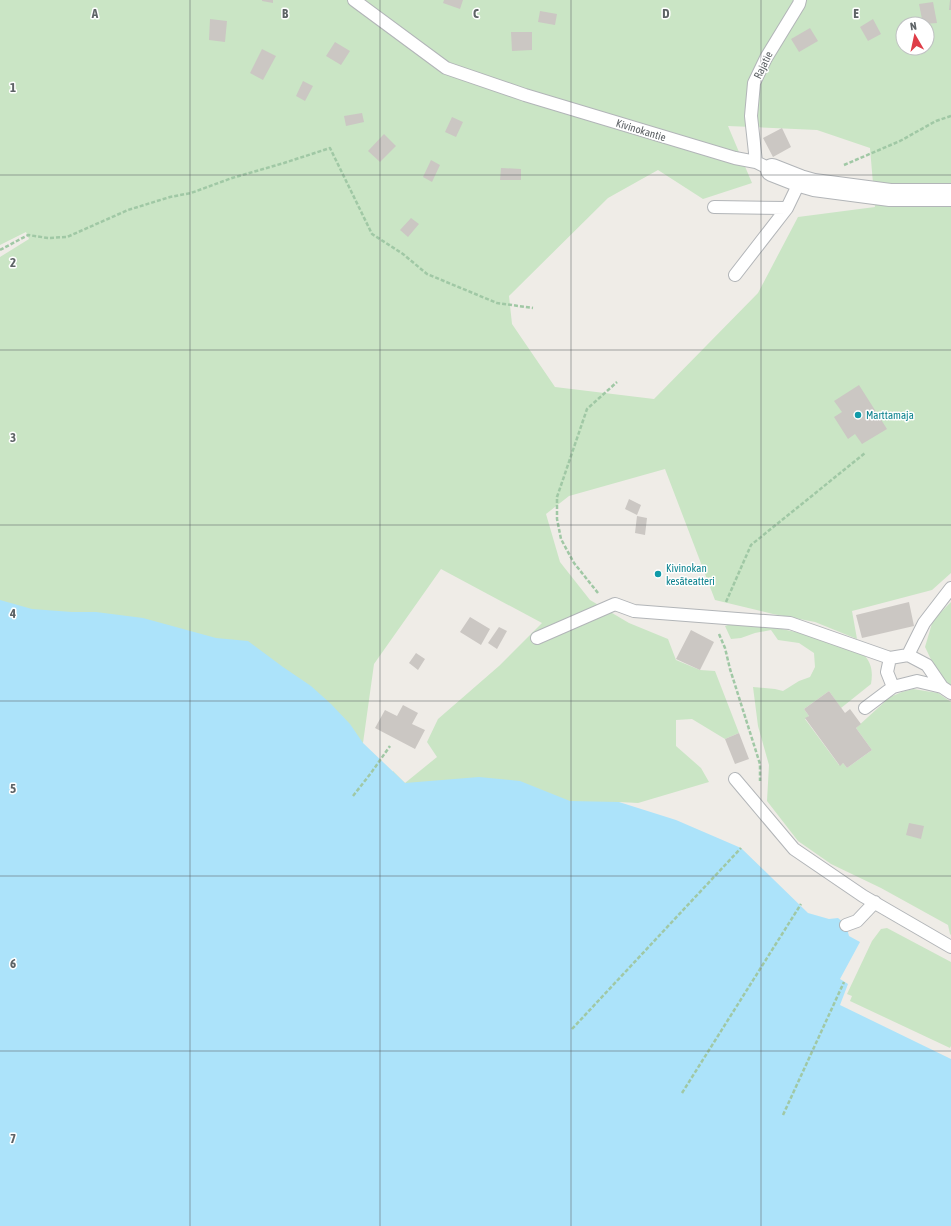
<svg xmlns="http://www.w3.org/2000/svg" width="951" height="1226" font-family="'Asap Condensed',sans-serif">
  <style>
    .green { fill: #cae5c5; fill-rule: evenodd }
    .water { fill: #ace3fa }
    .building { fill: #cbc7c3 }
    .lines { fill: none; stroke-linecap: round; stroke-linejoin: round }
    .service-casing { stroke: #b2b5b8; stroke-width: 14 }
    .minor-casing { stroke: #b2b5b8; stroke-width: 24 }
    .path { stroke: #a0c8a5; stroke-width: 2.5; stroke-dasharray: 4 2; stroke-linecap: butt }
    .service { stroke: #fff; stroke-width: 12 }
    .minor { stroke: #fff; stroke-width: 22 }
    .grid { fill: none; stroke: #5e6366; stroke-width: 1; stroke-opacity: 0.55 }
    .culture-dot { fill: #0f9aa8; stroke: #fff; stroke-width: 1.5 }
    .labels { text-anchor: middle; stroke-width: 3; stroke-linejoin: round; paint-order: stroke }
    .street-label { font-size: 11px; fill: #5e6366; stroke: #fff }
    .culture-label { font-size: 11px; fill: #0d838f; stroke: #fff; text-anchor: start }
    .grid-label { font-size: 13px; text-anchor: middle; font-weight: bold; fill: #5e6366; stroke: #fff; stroke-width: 3; stroke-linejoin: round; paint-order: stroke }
  </style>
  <rect width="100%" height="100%" fill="#efece7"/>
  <path class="green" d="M 0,0 L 951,0 L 951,573 L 932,590 L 852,611 L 857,639 L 815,622 L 773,614 L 715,600 L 665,469 L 569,496 L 546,514 L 560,562 L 590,600 L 629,623 L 668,639 L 676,660 L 700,670 L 715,671 L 739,733 L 725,739 L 692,719 L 676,720 L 676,746 L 701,768 L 709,782 L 638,803 L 619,802 L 597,820 L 387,785 L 393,771 L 405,783 L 437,757 L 427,742 L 438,719 L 499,666 L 542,623 L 441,569 L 374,664 L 363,743 L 0,634 L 0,257 L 29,239 L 26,232 L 0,245 ZM 903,24 L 927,24 L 927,48 L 903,48 ZM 728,126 L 817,130 L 870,148 L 875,207 L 798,217 L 758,293 L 654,399 L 555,387 L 512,324 L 509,296 L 608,198 L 658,170 L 703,199 L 752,183 Z
    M 951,602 L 951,687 C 939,679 931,659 925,647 L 933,620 Z
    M 734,623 C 773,626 808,633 845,646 C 850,648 858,650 862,653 C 872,662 873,672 871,684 L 841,708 L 829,691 L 804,709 L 809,716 L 805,719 L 839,765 L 843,763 L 847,768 L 872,750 L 856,728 L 890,697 L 902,692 L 913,689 L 938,693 L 951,702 L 951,935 L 950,934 L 948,925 L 881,888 L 831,864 L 798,841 L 767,801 L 769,765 L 758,726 L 753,687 L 775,689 L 783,691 L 799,681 L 810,677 L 815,667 L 814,653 L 799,643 L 778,640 L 771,630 L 755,633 L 741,638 L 731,639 L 725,626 Z
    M 887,928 L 951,962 L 951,1046 L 950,1048 L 850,1001 L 852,996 L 847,994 L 872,941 L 881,929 Z"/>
  <path class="water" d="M 0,600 L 32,609 L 72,612 L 96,612 L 143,618 L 216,638 L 248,641 L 283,667 L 311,686 L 331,704 L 350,724 L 363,743 L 405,783 L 479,777 L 520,781 L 570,801 L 619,802 L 676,820 L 741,848 L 808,913 L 829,919 L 838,918 L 846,925 L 849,936 L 860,942 L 840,979 L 848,984 L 840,1005 L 951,1059 L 951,1226 L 0,1226 Z"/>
  <path class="building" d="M 262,0 L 273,0 L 273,3 L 262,1 Z
    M 444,0 L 463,0 L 460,9 L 443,3 Z
    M 950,0 L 951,0 L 951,10 L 949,10 Z
    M 933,2 L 937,23 L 923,24 L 919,4 Z
    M 540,11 L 557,14 L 555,25 L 538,22 Z
    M 210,19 L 227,21 L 225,42 L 209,40 Z
    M 873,19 L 881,34 L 868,41 L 860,27 Z
    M 810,28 L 818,41 L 799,52 L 791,39 Z
    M 511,32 L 532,32 L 532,50 L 512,51 Z
    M 335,42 L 350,51 L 341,65 L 326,56 Z
    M 262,49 L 276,56 L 263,80 L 250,73 Z
    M 303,81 L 313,86 L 305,101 L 296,96 Z
    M 362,113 L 364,122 L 346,126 L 344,116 Z
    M 452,117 L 463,122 L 456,137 L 445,132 Z
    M 782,128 L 791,147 L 773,157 L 763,138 Z
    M 384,134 L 396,146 L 380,162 L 368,151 Z
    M 431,160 L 440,165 L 432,182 L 423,177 Z
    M 501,168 L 521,169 L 521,180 L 500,180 Z
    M 411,218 L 419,224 L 408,237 L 400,230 Z
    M 859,385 L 887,429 L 862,444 L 855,434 L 848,439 L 834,417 L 842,412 L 834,401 Z
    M 629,499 L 641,505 L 637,515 L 625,509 Z
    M 637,516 L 647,518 L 645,535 L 635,533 Z
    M 909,602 L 914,626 L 862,638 L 856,615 Z
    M 470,617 L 490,629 L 481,645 L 460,632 Z
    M 499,627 L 507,631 L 497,649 L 488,643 Z
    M 691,630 L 714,642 L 700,670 L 676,659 Z
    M 416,653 L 425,659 L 418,670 L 409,663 Z
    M 829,691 L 845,713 L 850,709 L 861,724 L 856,728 L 872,750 L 847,768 L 843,763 L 840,766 L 805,718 L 809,716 L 804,709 Z
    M 403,705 L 418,713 L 412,724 L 425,730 L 415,749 L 375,728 L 385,710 L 397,716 Z
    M 739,733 L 749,759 L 735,764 L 725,739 Z
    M 909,823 L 924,826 L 921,839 L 906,835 Z"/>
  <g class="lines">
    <defs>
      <path id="service" d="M 354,0 L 446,68 L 525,95 L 735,158 L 756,162 L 772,170
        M 756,162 L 751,116 L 754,83 L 766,58 L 799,4 L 800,0
        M 714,207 L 787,208
        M 735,275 L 787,208 L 800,181
        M 537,638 L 615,604 L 634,611 L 790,623 L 890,658
        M 908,655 L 924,623 L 951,588
        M 893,687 L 917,681 L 942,687
        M 865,708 L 893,687 L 887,672 L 890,658 L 908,655 L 927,665 L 942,687 L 951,693
        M 735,779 L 794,849 L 863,896 L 951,947
        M 846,925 L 857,921 L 875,902"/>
      <path id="minor" d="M 772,170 L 800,181 L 814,185 L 890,195 L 951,195"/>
    </defs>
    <use href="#service" class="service-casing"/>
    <use href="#minor" class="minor-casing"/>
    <path class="path" d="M 844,165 L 900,141 L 936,121 L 951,116
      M 0,250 L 28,235 L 48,238 L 67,237 L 128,210 L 170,197 L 191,193 L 232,178 L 284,163 L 330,148 L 372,234 L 403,254 L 427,274 L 497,303 L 533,308
      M 598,593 L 574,563 L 561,539 L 557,519 L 557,497 L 587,409 L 617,382
      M 726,602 L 751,545 L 865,453
      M 719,634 L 725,648 L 730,669 L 760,764 L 760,781
      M 353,796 L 371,773 L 390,746
      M 572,1029 L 741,848
      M 682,1093 L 801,904
      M 783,1115 L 844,982"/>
    <use href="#service" class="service"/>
    <use href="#minor" class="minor"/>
  </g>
  <path class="grid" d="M 190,0 L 190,1226M 380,0 L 380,1226M 571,0 L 571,1226M 761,0 L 761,1226M 0,175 L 951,175M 0,350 L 951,350M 0,525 L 951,525M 0,701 L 951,701M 0,876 L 951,876M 0,1051 L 951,1051"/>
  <g class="culture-dot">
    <circle cx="858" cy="415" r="4"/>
    <circle cx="658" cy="574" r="4"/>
  </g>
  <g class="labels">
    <g class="street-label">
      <text transform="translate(763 65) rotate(-64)" y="4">Rajatie</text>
      <text transform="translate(641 130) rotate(17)" y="4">Kivinokantie</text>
    </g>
    <g class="culture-label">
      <text x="866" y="419">Marttamaja</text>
      <text x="666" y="572">Kivinokan<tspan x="666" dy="13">kesäteatteri</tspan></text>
    </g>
  </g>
  <g class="grid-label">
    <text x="95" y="18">A</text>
    <text x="285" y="18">B</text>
    <text x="476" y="18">C</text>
    <text x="666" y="18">D</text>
    <text x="856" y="18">E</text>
    <text x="13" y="92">1</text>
    <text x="13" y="267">2</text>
    <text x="13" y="442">3</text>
    <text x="13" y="618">4</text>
    <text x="13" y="793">5</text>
    <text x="13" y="968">6</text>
    <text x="13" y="1143">7</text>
  </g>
  <g transform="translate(915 36) rotate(351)"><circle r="19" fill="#ffffff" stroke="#bfc1c2"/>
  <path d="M0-3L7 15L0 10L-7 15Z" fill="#df3d48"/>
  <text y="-6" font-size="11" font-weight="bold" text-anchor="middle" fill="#5e6366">N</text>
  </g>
</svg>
